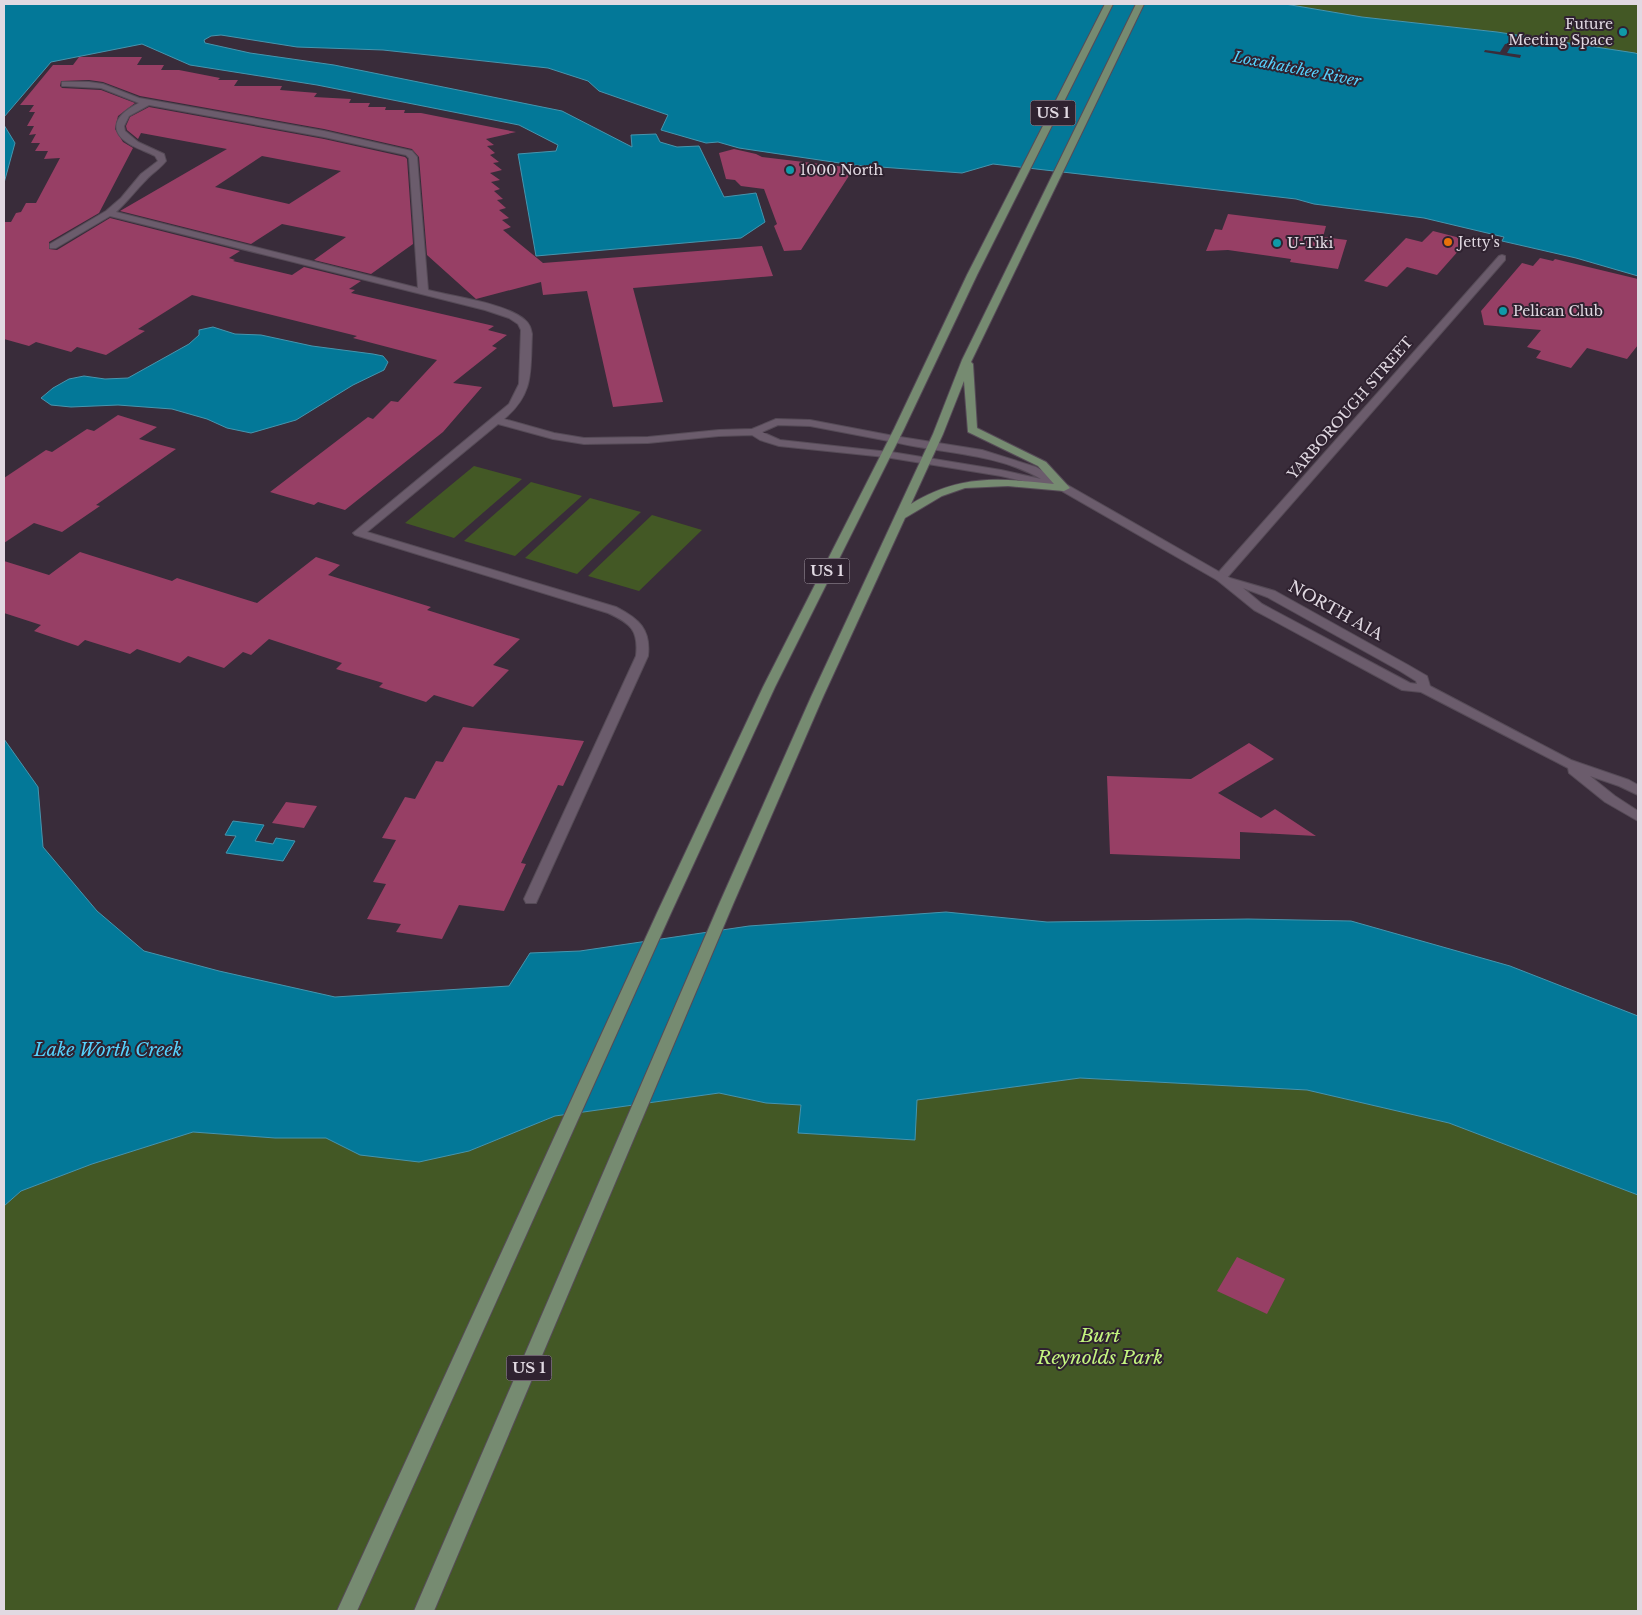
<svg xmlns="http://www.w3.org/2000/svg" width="1642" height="1615" font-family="'Libre Baskerville',serif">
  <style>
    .green { fill: #435825 }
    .water { fill: #037898; stroke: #4695ae }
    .pier { fill: #392c3a }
    .building { fill: #973f65; fill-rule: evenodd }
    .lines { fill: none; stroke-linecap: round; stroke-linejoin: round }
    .minor-casing { stroke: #564b57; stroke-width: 2 }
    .tertiary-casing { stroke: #564b57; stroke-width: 2 }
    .primary-casing { stroke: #564b57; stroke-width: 2 }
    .minor { fill: #6b5c6c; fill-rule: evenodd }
    .tertiary { fill: #6b5c6c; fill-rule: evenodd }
    .primary { fill: #768b71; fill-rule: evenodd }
    .culture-dot { fill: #0f9aa8; stroke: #2f2230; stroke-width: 2 }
    .food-dot { fill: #e8710a; stroke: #2f2230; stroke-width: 2 }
    .labels { text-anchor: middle; stroke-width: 4; stroke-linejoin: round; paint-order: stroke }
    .far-poi-label { font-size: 14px; fill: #e1d9e2; stroke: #2f2230; text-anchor: start }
    .far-street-label { font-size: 14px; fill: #e1d9e2; stroke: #2f2230 }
    .far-water-label { font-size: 15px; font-style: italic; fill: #56d2fd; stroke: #2f2230 }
    .shield { fill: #2f2230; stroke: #aca2ad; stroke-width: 1 }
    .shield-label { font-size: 15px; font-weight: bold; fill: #e1d9e2 }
    .street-label { font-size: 16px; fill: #e1d9e2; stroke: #2f2230 }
    .water-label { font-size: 18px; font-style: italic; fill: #56d2fd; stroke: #2f2230 }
    .near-park-label { font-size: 19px; font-style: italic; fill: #c3f47f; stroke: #2f2230 }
  </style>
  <rect width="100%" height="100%" fill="#392c3a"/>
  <path class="green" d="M 1285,4 L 1638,4 L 1638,54 L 1497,32 L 1362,17 Z
    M 474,466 L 522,479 L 454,538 L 405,523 Z
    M 531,482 L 582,496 L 515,556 L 464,541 Z
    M 590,498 L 641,512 L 577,574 L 525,558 Z
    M 652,515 L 702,530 L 639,591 L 588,576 Z
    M 1080,1078 L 1307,1090 L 1449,1123 L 1638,1195 L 1638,1611 L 4,1611 L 4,1206 L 21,1191 L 92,1164 L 193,1132 L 275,1138 L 326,1138 L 360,1155 L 469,1151 L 555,1116 L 719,1093 L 766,1103 L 801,1105 L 798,1133 L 915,1140 L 916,1100 Z"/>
  <path class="water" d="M 4,4 L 1285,4 L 1362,17 L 1497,32 L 1635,53 L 1638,54 L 1638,276 L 1576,258 L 1502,241 L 1504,237 L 1424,218 L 1314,204 L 1296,199 L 993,164 L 962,173 L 853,165 L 739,148 L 718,142 L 706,143 L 661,130 L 668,115 L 599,91 L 588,81 L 548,68 L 383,50 L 297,47 L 221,35 L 211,36 L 204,40 L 205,43 L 250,53 L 334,65 L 562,111 L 632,147 L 631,135 L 656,134 L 660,142 L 677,147 L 699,146 L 724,197 L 756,193 L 765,222 L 741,238 L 536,256 L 518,154 L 556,151 L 558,145 L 519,125 L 317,85 L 190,65 L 142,44 L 51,62 L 4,117 Z
    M 4,125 L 15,143 L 4,183 Z
    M 213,327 L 235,334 L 261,335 L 312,346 L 373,354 L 383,356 L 388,362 L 384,370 L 353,385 L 296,420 L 251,433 L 227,428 L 207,419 L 172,409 L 118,405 L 71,407 L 51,405 L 41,398 L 53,388 L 69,379 L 84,376 L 105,379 L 128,378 L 189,344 L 199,335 L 199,330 Z
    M 4,739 L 38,787 L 43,847 L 97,911 L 144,951 L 219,971 L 335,997 L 509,986 L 530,953 L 580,951 L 749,926 L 946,912 L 1047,922 L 1248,919 L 1351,921 L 1510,966 L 1638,1016 L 1638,1195 L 1449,1123 L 1307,1090 L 1080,1078 L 917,1100 L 915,1140 L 798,1133 L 801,1105 L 766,1103 L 719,1093 L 555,1116 L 469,1151 L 419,1162 L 360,1155 L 326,1138 L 275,1138 L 193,1132 L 92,1164 L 21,1191 L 4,1206 Z
    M 233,821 L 264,825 L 255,841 L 273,844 L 276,838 L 295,841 L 283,861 L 226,853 L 236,836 L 225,835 Z"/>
  <path class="pier" d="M 1526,34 L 1532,35 L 1528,43 L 1511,46 L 1507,53 L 1521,55 L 1520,58 L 1484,52 L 1485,50 L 1500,52 L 1505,44 L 1522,41 Z"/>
  <path class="building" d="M 79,57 L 142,57 L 137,65 L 164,65 L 161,70 L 179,70 L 220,78 L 218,80 L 238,80 L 234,86 L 282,86 L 280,90 L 317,93 L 314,97 L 351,99 L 349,103 L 370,103 L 368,107 L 386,107 L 385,110 L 405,110 L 404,113 L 421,113 L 516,132 L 486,139 L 494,145 L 487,146 L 495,153 L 490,155 L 499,162 L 493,163 L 502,170 L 490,173 L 500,180 L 491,182 L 500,189 L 494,191 L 503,199 L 497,200 L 506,208 L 499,210 L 509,218 L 502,220 L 511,227 L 503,230 L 543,263 L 762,246 L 773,276 L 633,288 L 663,402 L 613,407 L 587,291 L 543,295 L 541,282 L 476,299 L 427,255 L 419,157 L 412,149 L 324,129 L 140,96 L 103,82 L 89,80 L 61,81 L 60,86 L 62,88 L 101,90 L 135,103 L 118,116 L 115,129 L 123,142 L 133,148 L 99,213 L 49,242 L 49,249 L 57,250 L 110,218 L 240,251 L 229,258 L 235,260 L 233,261 L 292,275 L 304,267 L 361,281 L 349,289 L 355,290 L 351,293 L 494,326 L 488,330 L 507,335 L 492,346 L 497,348 L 453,383 L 482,387 L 443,432 L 345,510 L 318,502 L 314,505 L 270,492 L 368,417 L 373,419 L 391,401 L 398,402 L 437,360 L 353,338 L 357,336 L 192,295 L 138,329 L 145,331 L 106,355 L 77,347 L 71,352 L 36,342 L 29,346 L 4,339 L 4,222 L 11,222 L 16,213 L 21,212 L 26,203 L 36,203 L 60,158 L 44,159 L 48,151 L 35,151 L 40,143 L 31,143 L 36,134 L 29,135 L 34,126 L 27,126 L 35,112 L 29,112 L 34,105 L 20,105 L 53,65 L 73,65 Z
    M 149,107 L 324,139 L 405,157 L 407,159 L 413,244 L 371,274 L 314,260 L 346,237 L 282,224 L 251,244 L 120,211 L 227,149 L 141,133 L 138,139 L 127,130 L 126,126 L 130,117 ZM 262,156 L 341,171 L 289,204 L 215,187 Z
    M 734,149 L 756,154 L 762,157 L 854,168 L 801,250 L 784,251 L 774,226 L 777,224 L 764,189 L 741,186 L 735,180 L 726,179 L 719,153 Z
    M 1228,214 L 1326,226 L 1323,237 L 1347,240 L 1338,269 L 1290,262 L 1291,259 L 1228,250 L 1206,251 L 1215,229 L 1222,230 Z
    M 1433,231 L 1468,240 L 1437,275 L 1407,267 L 1387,287 L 1364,281 L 1406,238 L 1422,242 Z
    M 1540,258 L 1553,261 L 1555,259 L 1638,279 L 1638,345 L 1627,359 L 1587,348 L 1571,368 L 1536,358 L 1541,351 L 1527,347 L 1541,330 L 1484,325 L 1481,311 L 1522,263 L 1533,266 Z
    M 118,415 L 157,427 L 139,439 L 176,449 L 96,505 L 100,506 L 62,532 L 34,523 L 4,543 L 4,478 L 46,450 L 52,452 L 87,429 L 94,431 Z
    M 80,552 L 172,581 L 177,578 L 257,603 L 316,557 L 340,565 L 328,575 L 431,607 L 427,610 L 520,639 L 493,665 L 509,670 L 473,707 L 434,695 L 426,702 L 379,687 L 383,683 L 336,669 L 342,663 L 269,639 L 251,655 L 243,652 L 224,668 L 188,656 L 180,663 L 137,649 L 130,654 L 85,640 L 78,646 L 34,631 L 41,625 L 4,613 L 4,561 L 49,575 Z
    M 463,727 L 584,741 L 563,786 L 558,785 L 521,863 L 526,864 L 504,911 L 459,905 L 442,939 L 396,932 L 401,924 L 367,919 L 386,884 L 373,882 L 396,840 L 382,838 L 405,797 L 415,799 L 436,761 L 443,762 Z
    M 1249,743 L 1274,759 L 1218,793 L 1261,818 L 1275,809 L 1316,836 L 1240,832 L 1240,859 L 1110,854 L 1107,776 L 1191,779 Z
    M 286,802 L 317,806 L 304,828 L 272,823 Z
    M 1237,1257 L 1285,1279 L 1267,1314 L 1217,1291 Z"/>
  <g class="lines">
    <defs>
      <path id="minor" d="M 62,82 L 89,82 L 103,84 L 139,98 L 324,131 L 412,151 L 417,157 L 428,290 C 454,297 506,303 525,320 C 530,324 531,329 532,334 C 530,371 535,393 504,419 L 554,433 L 584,438 L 648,437 L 719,430 L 752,429 L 776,419 L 810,420 L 894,436 L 899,439 L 894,442 L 810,426 L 778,425 L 762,432 L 780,440 L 889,452 L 890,454 L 889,456 L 885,457 L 779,446 L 760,440 L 752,435 L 719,436 L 648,443 L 584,444 L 553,439 L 498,424 L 367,532 L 616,607 C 639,619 651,629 648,656 L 536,903 L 526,903 L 524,899 L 636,656 C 639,630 630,623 608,613 L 355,535 L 353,533 L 509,404 L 519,384 L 521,330 L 518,324 L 509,318 L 485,310 L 110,216 L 56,248 L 50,248 L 50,244 L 106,211 L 121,198 L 141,174 L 158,161 L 155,156 C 148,152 140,150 133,146 C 105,131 116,114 139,103 L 101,88 L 65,86 L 62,86 ZM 149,105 L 324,137 L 406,155 L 409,158 L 418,288 L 116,212 C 127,202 135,191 146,180 C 152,173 160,169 166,161 L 164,154 L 138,142 L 125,131 L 124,126 L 129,116 Z
        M 1502,255 L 1505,256 L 1505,260 L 1225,580 L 1217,580 L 1215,577 L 1217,574 L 1499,256 Z"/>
      <path id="tertiary" d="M 894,436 L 982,450 L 1036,467 L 1230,578 L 1275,591 L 1408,665 L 1427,676 L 1430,686 L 1571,760 L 1629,780 L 1638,785 L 1638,795 L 1619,786 L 1590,776 L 1615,796 L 1638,811 L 1638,821 L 1605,802 L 1569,773 L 1568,768 L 1421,692 L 1402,690 L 1254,610 L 1217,580 L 1053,486 L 1049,487 L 1001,476 L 885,457 L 880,454 L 885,451 L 1001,470 L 1041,479 C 994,452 941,454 890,441 L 889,439 ZM 1243,588 L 1267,597 L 1400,671 L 1416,681 L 1417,684 L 1410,683 L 1262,604 Z"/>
      <path id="primary" d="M 1105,4 L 1113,4 L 977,275 L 904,429 L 775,687 L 671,913 L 357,1611 L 337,1611 L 657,913 L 763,687 L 894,429 L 967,275 Z
        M 1136,4 L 1144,4 L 971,362 L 973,364 L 977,428 L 1046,462 L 1070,488 L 1064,491 L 1008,486 L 965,488 L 942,496 L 905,518 L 823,697 L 734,902 L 434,1611 L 414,1611 L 720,902 L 811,697 L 933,434 L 962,360 ZM 964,381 L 968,432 L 1038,466 L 1054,484 C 1000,478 960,474 911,504 L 943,434 Z"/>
    </defs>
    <use href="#minor" class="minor-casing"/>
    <use href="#tertiary" class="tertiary-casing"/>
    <use href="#primary" class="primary-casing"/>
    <use href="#minor" class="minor"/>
    <use href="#tertiary" class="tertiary"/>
    <use href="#primary" class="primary"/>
  </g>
  <g class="culture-dot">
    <circle cx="1623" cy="32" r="5"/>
    <circle cx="790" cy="170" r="5"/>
    <circle cx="1277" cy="243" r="5"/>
    <circle cx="1503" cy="311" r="5"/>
  </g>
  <circle class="food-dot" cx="1448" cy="242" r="5"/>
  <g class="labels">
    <g class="far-poi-label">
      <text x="1613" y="29" text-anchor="end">Future<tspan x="1613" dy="16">Meeting Space</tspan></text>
      <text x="800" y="175">1000 North</text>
      <text x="1458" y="247">Jetty's</text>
      <text x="1287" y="248">U-Tiki</text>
      <text x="1513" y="316">Pelican Club</text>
    </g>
    <g class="far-street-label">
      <text transform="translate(1350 408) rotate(-49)" y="5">YARBOROUGH STREET</text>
    </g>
    <g class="far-water-label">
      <text transform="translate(1297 69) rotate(11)" y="5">Loxahatchee River</text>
    </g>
    <g class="shield">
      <rect x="1030.5" y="100.5" width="45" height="25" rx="4"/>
      <rect x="804.5" y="558.5" width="45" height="25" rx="4"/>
      <rect x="506.5" y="1355.5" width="45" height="25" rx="4"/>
    </g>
    <g class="shield-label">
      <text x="1053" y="118">US 1</text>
      <text x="827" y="576">US 1</text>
      <text x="529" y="1373">US 1</text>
    </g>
    <g class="street-label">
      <text transform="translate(1336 610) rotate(29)" y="6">NORTH A1A</text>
    </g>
    <g class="water-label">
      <text x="108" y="1056">Lake Worth Creek</text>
    </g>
    <g class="near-park-label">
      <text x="1100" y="1342">Burt<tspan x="1100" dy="22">Reynolds Park</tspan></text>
    </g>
  </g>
  <rect width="1642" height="1615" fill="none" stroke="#e1d9e2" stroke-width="10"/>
</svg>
